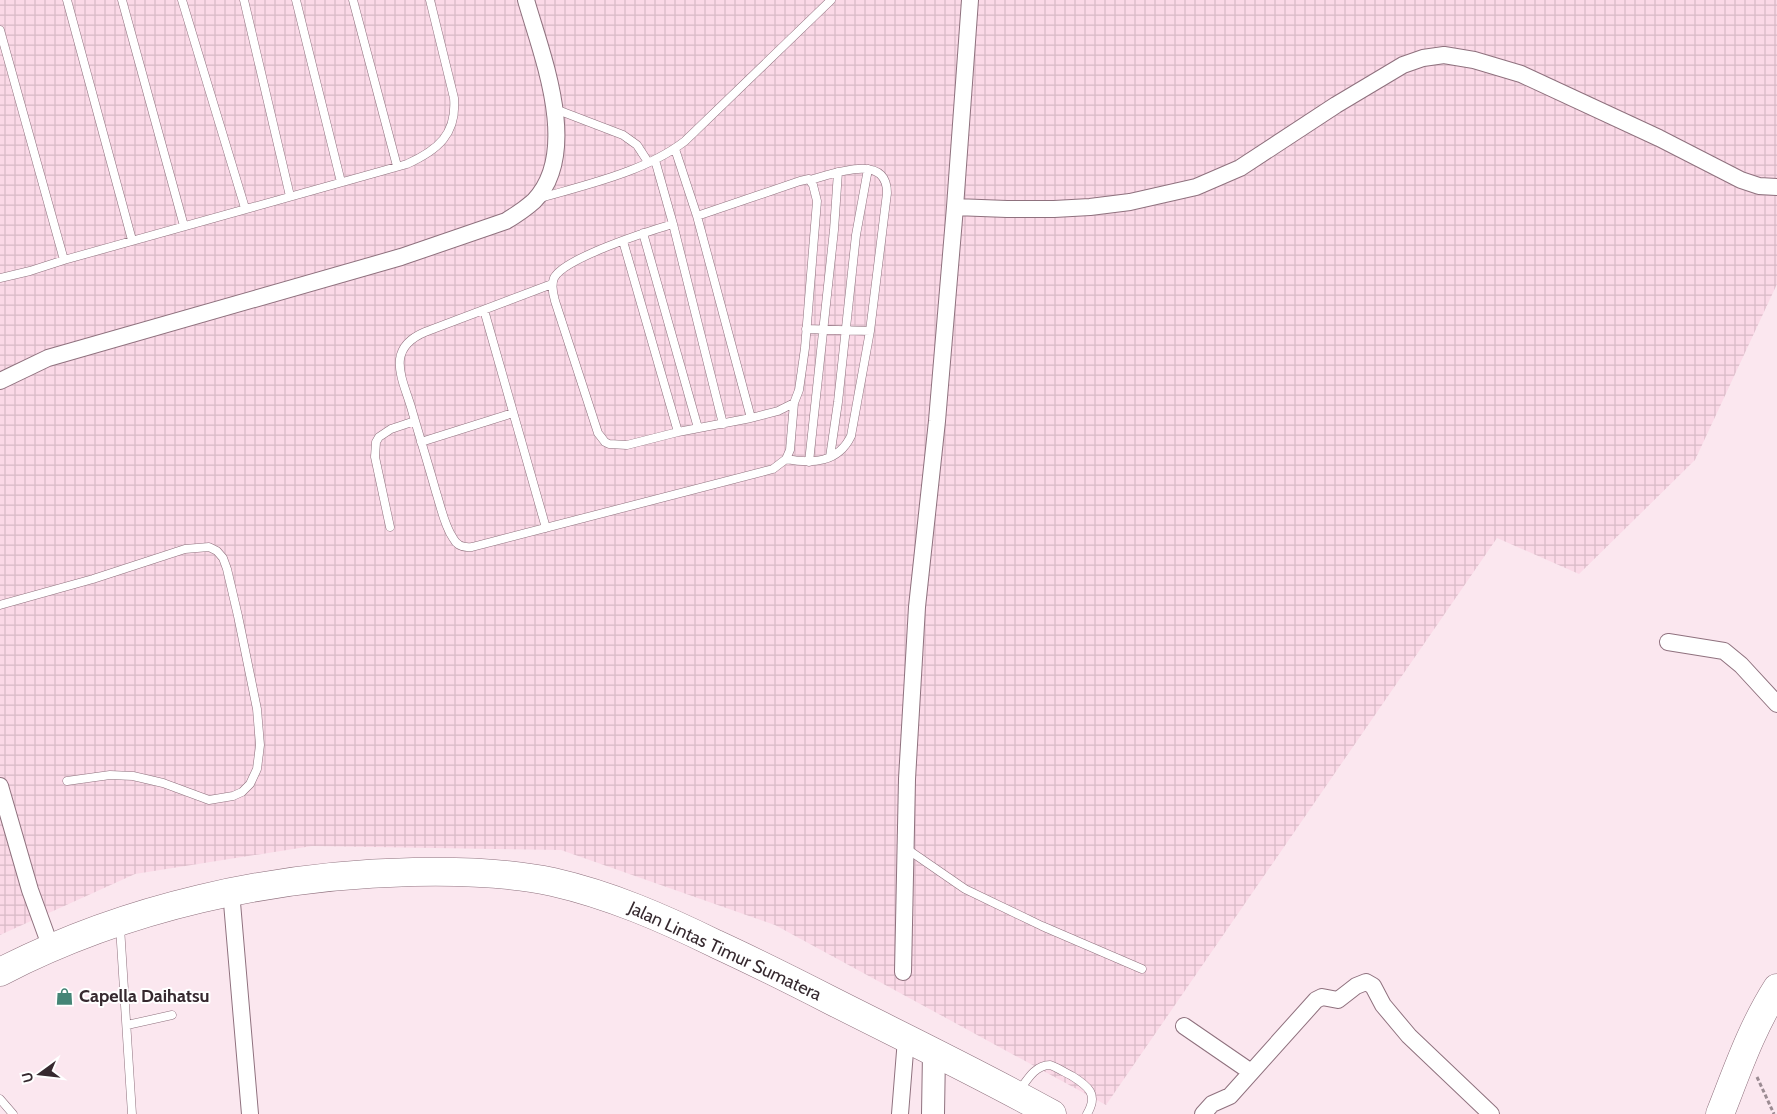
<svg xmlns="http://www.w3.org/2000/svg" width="1777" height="1114" font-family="Cabin,sans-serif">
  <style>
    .industrial { fill: url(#industrial-grid) }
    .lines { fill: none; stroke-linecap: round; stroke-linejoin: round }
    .lane-casing { stroke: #8f717e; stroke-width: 9 }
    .street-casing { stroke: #8f717e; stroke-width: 18 }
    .secondary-casing { stroke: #8f717e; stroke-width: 24 }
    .highway-casing { stroke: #8f717e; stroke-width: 29 }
    .path { stroke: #9b8b92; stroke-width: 3; stroke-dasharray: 4 2.5; stroke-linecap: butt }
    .lane { stroke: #fff; stroke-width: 8 }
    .street { stroke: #fff; stroke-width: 16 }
    .secondary { stroke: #fff; stroke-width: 22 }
    .highway { stroke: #fff; stroke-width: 28 }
    .labels { text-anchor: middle; stroke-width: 4; stroke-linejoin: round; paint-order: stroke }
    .street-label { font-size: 18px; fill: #36292f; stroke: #fff }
    .poi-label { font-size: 18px; font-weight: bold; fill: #36292f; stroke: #fff; text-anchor: start }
  </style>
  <defs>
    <pattern id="industrial-grid" width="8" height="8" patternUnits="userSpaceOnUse" patternTransform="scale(1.25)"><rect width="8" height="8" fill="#fbd9e7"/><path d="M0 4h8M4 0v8" fill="none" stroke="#d8bac6"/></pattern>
  </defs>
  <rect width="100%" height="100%" fill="#fbe7ef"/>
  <path class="industrial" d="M 0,0 L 1777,0 L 1777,284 L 1695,460 L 1579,574 L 1497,538 L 1106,1105 L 775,925 L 561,850 L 312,846 L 135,874 L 0,935 Z"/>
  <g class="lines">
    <defs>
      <path id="lane" d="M 67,0 L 132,240
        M 122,0 L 184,226
        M 182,0 L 245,208
        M 244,0 L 290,196
        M 296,0 L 341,182
        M 353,0 L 397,166
        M 0,30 L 64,260
        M 555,109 L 623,135 L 637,145 L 648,162
        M 675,149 L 697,216 L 751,418
        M 655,160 L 673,224 L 723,424
        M 537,199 C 585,185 645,172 685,141 L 831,0
        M 673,224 C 649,231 564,258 554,278 C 551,285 553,294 555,301 L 598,433 L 605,442 L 609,444 L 627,445 L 678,432 L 751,418 L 778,411 L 794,403 L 799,390 L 805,348 L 817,201 L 813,185 L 809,179 L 800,181 L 697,216
        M 643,233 L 698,428
        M 623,241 L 678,432
        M 0,278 L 30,271 L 64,260 L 407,164 C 438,150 457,134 454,98 L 430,0
        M 552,284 L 425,332 C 413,337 402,345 400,359 C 398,374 407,393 411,407 C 419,435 428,463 436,492 C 441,507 444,525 453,538 C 457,546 464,548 472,547 L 773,469 L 786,459 L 790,450 L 794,403
        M 484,310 L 546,528
        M 806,329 L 870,331 L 887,193 C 887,152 833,174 810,180
        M 421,442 L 513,413
        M 830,457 L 838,402 L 856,235 L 868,169
        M 786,459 C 812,464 838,463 851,436 L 870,331
        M 809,462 L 834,230 L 838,172
        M 390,527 L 375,457 L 376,442 L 379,437 L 391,429 L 415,421
        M 0,605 L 93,579 L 185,549 L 209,547 L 217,551 L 223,558 L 227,569 L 238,616 L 257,709 L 260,745 L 257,769 L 250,784 L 242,792 L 233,796 L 209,800 L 163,783 L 133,776 L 110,775 L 67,781
        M 907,849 L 965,889 L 1042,926 L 1142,969
        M 120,927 L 132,1114
        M 127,1025 L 172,1015
        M 1019,1091 C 1027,1080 1035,1065 1050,1065 C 1058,1068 1064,1072 1072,1076 C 1088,1086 1099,1094 1087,1114
        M 0,1099 L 13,1114"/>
      <path id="street" d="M 955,207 L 1007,209 L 1054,209 L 1090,207 L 1130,202 L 1196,187 L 1240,168 L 1336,105 L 1403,65 L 1423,58 L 1444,55 L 1474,60 L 1521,74 L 1659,138 L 1741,180 L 1759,186 L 1777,187
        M 0,381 L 48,358 L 401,257 L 506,221 C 516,215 525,209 534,201 C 581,152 542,56 526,0
        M 1668,642 L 1724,651 L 1741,665 L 1777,704
        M 0,786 L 30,890 L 51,948
        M 231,891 L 250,1114
        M 903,972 L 907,779 L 917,607 L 937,421 L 955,207 L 970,0
        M 1184,1026 L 1251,1072
        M 900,1114 L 906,1039
        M 1203,1114 L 1212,1104 L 1230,1096 L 1316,1000 L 1322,997 L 1338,1000 L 1356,986 L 1366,982 L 1373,986 L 1383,1005 L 1409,1036 L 1491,1114"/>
      <path id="secondary" d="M 933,1114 L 934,1053"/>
      <path id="highway" d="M 0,972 C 126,907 271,875 413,872 C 459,871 507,872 553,882 C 610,895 663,918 716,944 C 755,962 793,981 832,1001 C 905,1038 980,1074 1052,1114
        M 1720,1114 C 1737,1071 1752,1027 1777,988"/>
    </defs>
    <use href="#lane" class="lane-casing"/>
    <use href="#street" class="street-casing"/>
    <use href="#secondary" class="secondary-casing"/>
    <use href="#highway" class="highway-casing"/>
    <path class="path" d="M 1757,1077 L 1774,1114"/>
    <use href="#lane" class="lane"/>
    <use href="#street" class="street"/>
    <use href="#secondary" class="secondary"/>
    <use href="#highway" class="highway"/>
  </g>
  <defs>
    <symbol id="shop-bare" viewBox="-9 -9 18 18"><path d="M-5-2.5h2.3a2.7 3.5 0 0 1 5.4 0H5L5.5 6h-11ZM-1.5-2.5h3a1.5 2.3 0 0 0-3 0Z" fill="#448576" stroke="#fff" stroke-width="2.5" paint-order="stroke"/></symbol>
  </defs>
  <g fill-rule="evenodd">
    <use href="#shop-bare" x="52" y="984" width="25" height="25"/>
  </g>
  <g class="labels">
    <g class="street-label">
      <text transform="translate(725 951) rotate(25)" y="6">Jalan Lintas Timur Sumatera</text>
    </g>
    <g class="poi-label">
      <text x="79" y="1002">Capella Daihatsu</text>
    </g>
  </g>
  <g transform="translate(40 1074) rotate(255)" stroke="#ffffff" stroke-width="4" paint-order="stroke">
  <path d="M0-4L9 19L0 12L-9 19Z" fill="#36292f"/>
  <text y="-8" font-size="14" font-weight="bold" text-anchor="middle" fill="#36292f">U</text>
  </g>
</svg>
